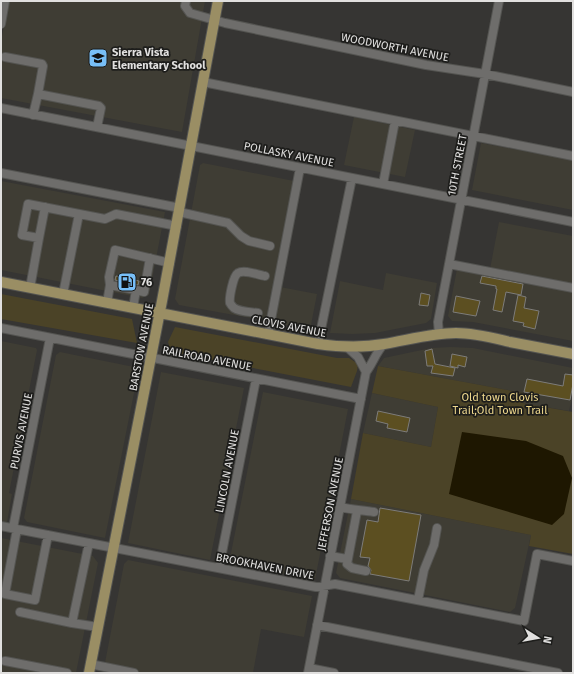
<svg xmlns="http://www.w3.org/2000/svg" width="574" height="674" font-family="'Fira Sans',sans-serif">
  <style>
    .built { fill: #3f3d34 }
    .green { fill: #4b4327 }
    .water { fill: #1e1701 }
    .building { fill: #5c4f21; stroke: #7d7c7a }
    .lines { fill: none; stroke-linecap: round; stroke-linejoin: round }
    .minor-casing { stroke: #545451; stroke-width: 10 }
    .major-casing { stroke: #545451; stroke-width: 12 }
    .minor { stroke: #6e6d6b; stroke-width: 8 }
    .major { stroke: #9a8e64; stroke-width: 10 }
    .labels { text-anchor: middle; stroke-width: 3.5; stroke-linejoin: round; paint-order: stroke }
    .street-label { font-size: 11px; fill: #e1e0df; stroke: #1d1d1b }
    .poi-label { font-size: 11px; font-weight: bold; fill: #e1e0df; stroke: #1d1d1b; text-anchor: start }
    .park-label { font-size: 11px; fill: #edd78d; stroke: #1d1d1b }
  </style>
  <rect width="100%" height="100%" fill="#363533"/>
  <path class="built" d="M 9,1 L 205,1 L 182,132 L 1,98 L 1,41 Z
    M 354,117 L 415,130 L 405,177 L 344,165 Z
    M 481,143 L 573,160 L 573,210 L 472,190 Z
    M 203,163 L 294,181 L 267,321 L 179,305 L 175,299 L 200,165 Z
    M 1,181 L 165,212 L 149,295 L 142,298 L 1,270 Z
    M 499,222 L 573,236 L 573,285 L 490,269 Z
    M 457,269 L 573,292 L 573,341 L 473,322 L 452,321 L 448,316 Z
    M 386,273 L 437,283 L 431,319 L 426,323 L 375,333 L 352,334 L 330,333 L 340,281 L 383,290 Z
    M 280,287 L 317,294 L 310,330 L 272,322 Z
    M 1,341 L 36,348 L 37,350 L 9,493 L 12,494 L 7,522 L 1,521 Z
    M 451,347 L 473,348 L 573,368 L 573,393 L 569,411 L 522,403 L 523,393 L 378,366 L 384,358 L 431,348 Z
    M 60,352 L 139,368 L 105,538 L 27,522 L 24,518 L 56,355 Z
    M 161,372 L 244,388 L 210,560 L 128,543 Z
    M 263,392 L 348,409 L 315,580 L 229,563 Z
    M 372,393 L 438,407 L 431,447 L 363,433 Z
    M 351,499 L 531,535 L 515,608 L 510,612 L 340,578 L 336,573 Z
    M 1,538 L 93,556 L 98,563 L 76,673 L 1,673 Z
    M 128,560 L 312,596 L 304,637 L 261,629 L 253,673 L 103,673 L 124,564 Z"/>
  <path class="green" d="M 1,294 L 132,319 L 137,343 L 1,319 Z
    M 175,327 L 337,358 L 349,358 L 358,364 L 357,371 L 351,387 L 171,352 L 168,342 Z
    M 378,366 L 523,393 L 522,403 L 573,412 L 573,554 L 529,546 L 531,535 L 351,499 L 363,433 L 431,447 L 438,407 L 372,393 Z"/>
  <path class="water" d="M 462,432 L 526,441 L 563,456 L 572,478 L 564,514 L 552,525 L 449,494 Z"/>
  <path class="building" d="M 116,276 L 139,281 L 138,285 L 115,280 Z
    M 482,276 L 523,284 L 521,295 L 506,292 L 502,312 L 493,310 L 497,289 L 496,289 L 496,286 L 480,283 Z
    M 421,293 L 430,295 L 428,306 L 419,305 Z
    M 518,295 L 526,297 L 524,308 L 539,311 L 535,329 L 523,326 L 524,323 L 513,321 Z
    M 456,296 L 480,301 L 476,316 L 453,312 Z
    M 432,349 L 435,364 L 455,368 L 453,376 L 431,373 L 433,366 L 427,366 L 425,351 Z
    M 452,354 L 467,357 L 465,367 L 458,365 L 458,368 L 450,366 Z
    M 565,374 L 573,375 L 573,384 L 570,400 L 524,392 L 527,379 L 563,386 Z
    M 378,411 L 410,418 L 407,432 L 387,428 L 388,424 L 376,421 Z
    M 380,508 L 421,515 L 409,581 L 370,574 L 371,570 L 368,566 L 370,558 L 360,557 L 367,520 L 378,522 Z"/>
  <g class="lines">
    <defs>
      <path id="minor" d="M 186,1 L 185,6 L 190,13 L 225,23 L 426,65 L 485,74 L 573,92
        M 1,24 L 5,1
        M 5,57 L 42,64 L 43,66 L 38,94
        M 203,82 L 573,156
        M 1,108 L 573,222
        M 33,115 L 38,94 L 99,106 L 101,108 L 97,127
        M 1,173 L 180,208
        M 383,184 L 395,121
        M 45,207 L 39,238 L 22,235 L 28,204 L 105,219 L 116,214 L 177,226
        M 179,212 L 228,223 L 241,236 L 249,241 L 270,246
        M 449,264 L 573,288
        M 110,285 L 109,277 L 115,250 L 170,263
        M 30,288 L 39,238
        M 136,290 L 144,292 L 150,258
        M 63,294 L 79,214
        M 107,303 L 110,285 L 136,290 L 133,308
        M 258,313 C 251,312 240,312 234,308 C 232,306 231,305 230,303 C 229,298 233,276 238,273 C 244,269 258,275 265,276
        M 1,328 L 361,399
        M 439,334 L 438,322 L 499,1
        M 268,335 L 300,168
        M 318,344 L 352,178
        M 347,347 L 358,357 L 366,372
        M 340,507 C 352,510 363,510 374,512
        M 357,511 L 347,564 L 352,568 L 366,571
        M 1,526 L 316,587 L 335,584 L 524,621 L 537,554 L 573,561
        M 13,528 L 50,338
        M 17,529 L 5,594 L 35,600 L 48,535
        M 330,556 L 347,559
        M 219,568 L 256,379
        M 418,600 L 424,570 L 434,545 L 437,528
        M 20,612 L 72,623 L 89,543
        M 72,623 L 98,627
        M 317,625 L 558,673
        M 5,661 L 67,673
        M 90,664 L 134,673
        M 309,668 L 334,673
        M 308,673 L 366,372 C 373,363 376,352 384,344"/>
      <path id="major" d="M 1,282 L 318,344 C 340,347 362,348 384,344 C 408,340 432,333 456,333 C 475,333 493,338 510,342 C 531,346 552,350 573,354
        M 89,673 L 162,301 L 218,1"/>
    </defs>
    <use href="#minor" class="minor-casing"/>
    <use href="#major" class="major-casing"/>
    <use href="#minor" class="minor"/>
    <use href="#major" class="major"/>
  </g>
  <defs>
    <symbol id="school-square" viewBox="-11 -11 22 22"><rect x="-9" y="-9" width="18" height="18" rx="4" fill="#78bff7" stroke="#1d1d1b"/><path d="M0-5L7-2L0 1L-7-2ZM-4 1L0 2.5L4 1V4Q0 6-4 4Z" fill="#111"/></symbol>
    <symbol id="fuel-square" viewBox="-11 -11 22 22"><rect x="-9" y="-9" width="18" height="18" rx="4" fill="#78bff7" stroke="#1d1d1b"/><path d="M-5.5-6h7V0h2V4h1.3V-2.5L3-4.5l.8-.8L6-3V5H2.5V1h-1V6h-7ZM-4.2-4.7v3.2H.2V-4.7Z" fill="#111"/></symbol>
  </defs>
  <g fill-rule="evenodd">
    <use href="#school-square" x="87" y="47" width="22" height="22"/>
    <use href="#fuel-square" x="116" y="271" width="22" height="22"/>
  </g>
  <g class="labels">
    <g class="street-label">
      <text transform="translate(395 47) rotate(11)" y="4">WOODWORTH AVENUE</text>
      <text transform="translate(289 154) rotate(11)" y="4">POLLASKY AVENUE</text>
      <text transform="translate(457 165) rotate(-79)" y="4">10TH STREET</text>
      <text transform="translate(289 326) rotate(11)" y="4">CLOVIS AVENUE</text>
      <text transform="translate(141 347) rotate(-79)" y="4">BARSTOW AVENUE</text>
      <text transform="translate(207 358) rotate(11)" y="4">RAILROAD AVENUE</text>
      <text transform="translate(21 431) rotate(-79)" y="4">PURVIS AVENUE</text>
      <text transform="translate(227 471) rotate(-79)" y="4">LINCOLN AVENUE</text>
      <text transform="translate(330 504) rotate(-79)" y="4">JEFFERSON AVENUE</text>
      <text transform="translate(265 566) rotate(11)" y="4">BROOKHAVEN DRIVE</text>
    </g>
    <g class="poi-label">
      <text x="112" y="56">Sierra Vista<tspan x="112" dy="13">Elementary School</tspan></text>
      <text x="141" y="286">76</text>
    </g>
    <g class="park-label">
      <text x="500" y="401">Old town Clovis<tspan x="500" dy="13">Trail;Old Town Trail</tspan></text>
    </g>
  </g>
  <rect width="574" height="674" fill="none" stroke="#e1e0df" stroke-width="4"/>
  <g transform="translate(538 638) rotate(101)" stroke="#1d1d1b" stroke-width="3" paint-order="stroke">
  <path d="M0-3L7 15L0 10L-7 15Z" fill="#e1e0df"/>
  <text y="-6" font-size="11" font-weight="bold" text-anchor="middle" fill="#e1e0df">N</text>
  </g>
</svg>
